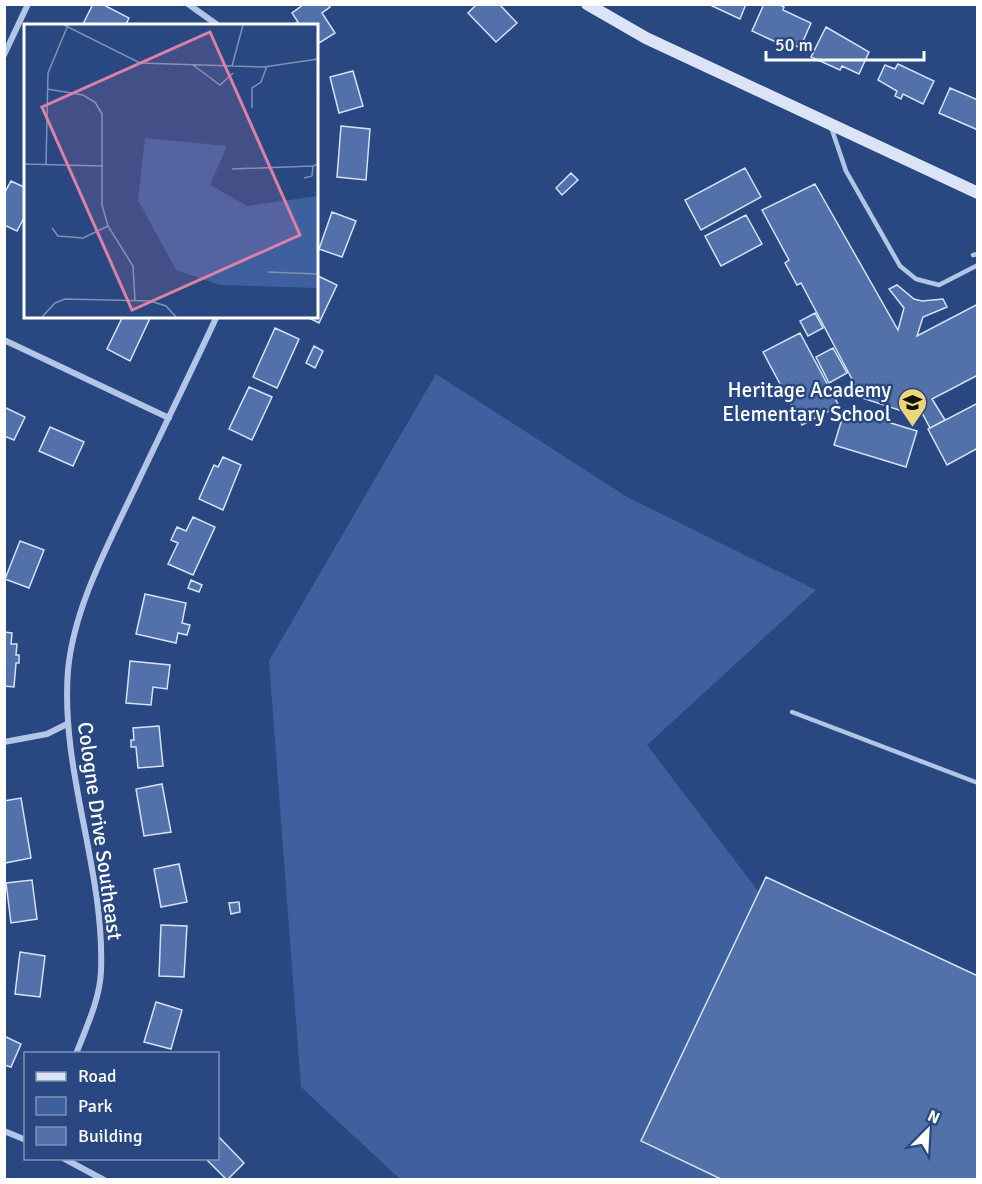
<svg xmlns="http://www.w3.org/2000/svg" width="982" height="1184" font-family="Signika,sans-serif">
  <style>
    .green { fill: #3e609f }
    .building { fill: #5271ab; stroke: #d5e1f5; stroke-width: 1.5 }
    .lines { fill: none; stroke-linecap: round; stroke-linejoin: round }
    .lane { stroke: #b2c5e6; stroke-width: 4.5 }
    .street { stroke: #b2c5e6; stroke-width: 6 }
    .secondary { stroke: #dbe4f6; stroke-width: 12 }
    .labels { text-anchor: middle; stroke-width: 5; stroke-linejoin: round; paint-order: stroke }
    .poi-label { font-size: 21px; fill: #fff; stroke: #294882; text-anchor: end }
    .street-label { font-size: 21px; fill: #fff; stroke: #294882 }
    .inset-road { fill: none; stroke: #7f91b4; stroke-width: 1.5 }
    .view { fill: #dd80a5; fill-opacity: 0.15; stroke: #dd80a5; stroke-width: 3 }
    .inset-edge { fill: none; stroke: #fff; stroke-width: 3 }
  </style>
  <rect width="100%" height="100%" fill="#294882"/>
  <path class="green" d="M 436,374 L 627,497 L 816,590 L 647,745 L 977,1179 L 400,1179 L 301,1087 L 269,661 Z"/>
  <path class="building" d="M 93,4 L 102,4 L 129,18 L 125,26 L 82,26 Z
    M 304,4 L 328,4 L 330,7 L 322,13 L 335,33 L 316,45 L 316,26 L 293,25 L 298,22 L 292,13 Z
    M 477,4 L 499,4 L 517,23 L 496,42 L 468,13 Z
    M 708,4 L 746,4 L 740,19 Z
    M 764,4 L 778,4 L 784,7 L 783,10 L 811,23 L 800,48 L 780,38 L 778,43 L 752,31 Z
    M 826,27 L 869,52 L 859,74 L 842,66 L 840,70 L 811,57 Z
    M 898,64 L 934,81 L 923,104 L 903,94 L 901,99 L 895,96 L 897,91 L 878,80 L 885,65 L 895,69 Z
    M 353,71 L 363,106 L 339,113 L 330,77 Z
    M 950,88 L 978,100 L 978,130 L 939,113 Z
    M 341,126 L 370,129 L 366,180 L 337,177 Z
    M 745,168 L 761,197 L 701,230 L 685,200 Z
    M 571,173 L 578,180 L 562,195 L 556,188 Z
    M 11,181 L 26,188 L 26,214 L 17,231 L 4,225 L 4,194 Z
    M 815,184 L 898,330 L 904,308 L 889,289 L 897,285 L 914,299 L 922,301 L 943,299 L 947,307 L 923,317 L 917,336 L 978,304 L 978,375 L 932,399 L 945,420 L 930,428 L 919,407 L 908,413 L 862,398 L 801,283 L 797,285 L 785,263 L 789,260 L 762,210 Z
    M 332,212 L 356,221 L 342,257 L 319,249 Z
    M 746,215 L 762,244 L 721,266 L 705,236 Z
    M 316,275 L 337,285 L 319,323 L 305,316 L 316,316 Z
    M 815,313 L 823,328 L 808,336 L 800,321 Z
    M 123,316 L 151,316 L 130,361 L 107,349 Z
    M 275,328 L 299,339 L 277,388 L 253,377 Z
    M 800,333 L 839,406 L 802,425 L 763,352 Z
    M 314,346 L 323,351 L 315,368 L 306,363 Z
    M 833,348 L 847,373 L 829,383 L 816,357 Z
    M 249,387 L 272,397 L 252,440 L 229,429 Z
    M 978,403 L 978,448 L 947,465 L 928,429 Z
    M 4,407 L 25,417 L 14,440 L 4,436 Z
    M 845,409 L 917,431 L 906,467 L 834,445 Z
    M 50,427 L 84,442 L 73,466 L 39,451 Z
    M 223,457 L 241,465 L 223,510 L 199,499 L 214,465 L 218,467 Z
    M 193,517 L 215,527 L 193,575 L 168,564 L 178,543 L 171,540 L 177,527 L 186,531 Z
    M 20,541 L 44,550 L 29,588 L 5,579 Z
    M 191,580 L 202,585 L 199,592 L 188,588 Z
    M 145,594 L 186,603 L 182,623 L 190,625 L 187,635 L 178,633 L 176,643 L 136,634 Z
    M 4,632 L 12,633 L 11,644 L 17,644 L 16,655 L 19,655 L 19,663 L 16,663 L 14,687 L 4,686 Z
    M 130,661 L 170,665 L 167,689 L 153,687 L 151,705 L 126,703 Z
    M 159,726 L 163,766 L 138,768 L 136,747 L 131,747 L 131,740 L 134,740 L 133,728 Z
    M 162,784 L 171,832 L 144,836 L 136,789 Z
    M 21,798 L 31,858 L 5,863 L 4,801 Z
    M 179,864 L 187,902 L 161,907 L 154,869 Z
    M 766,877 L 978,976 L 978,1180 L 723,1180 L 641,1141 Z
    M 32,880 L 37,919 L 11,923 L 6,883 Z
    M 239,902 L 240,912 L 231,914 L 229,903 Z
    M 161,925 L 187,926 L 184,977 L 159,976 Z
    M 20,952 L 45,956 L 40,997 L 15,994 Z
    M 156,1002 L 182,1010 L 171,1049 L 144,1042 Z
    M 4,1036 L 21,1044 L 11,1067 L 4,1065 Z
    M 218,1136 L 244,1163 L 227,1180 L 205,1158 L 218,1158 Z"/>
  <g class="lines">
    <path class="lane" d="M 831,127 L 846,171 L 900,266 L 916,279 L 939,285 L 978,265
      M 973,255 L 978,254
      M 792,712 L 978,783"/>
    <path class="street" d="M 188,4 L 219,26
      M 4,55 L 28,4
      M 4,340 L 169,418
      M 4,742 L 47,734 L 67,724
      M 76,1054 C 86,1028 100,999 101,971 C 105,870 60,772 68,670 C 74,607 108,545 135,488 C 162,431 190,374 217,316
      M 4,1131 L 26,1140
      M 63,1158 L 104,1180"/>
    <path class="secondary" d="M 587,4 L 646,38 L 978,193"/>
  </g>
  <defs>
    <symbol id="school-pin" viewBox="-11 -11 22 30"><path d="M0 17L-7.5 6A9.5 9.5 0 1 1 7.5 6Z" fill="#edd679" stroke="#294882"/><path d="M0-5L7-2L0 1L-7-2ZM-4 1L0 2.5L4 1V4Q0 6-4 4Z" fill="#111"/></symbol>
  </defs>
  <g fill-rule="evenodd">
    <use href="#school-pin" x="896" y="386" width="33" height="45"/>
  </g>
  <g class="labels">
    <g class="poi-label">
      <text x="891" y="397">Heritage Academy<tspan x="891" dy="24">Elementary School</tspan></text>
    </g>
    <g class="street-label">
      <text transform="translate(100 831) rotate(82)" y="7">Cologne Drive Southeast</text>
    </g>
  </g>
  <g transform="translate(24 24)">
    <rect width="294" height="294" fill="#294882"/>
    <path d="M 121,114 L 203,122 L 186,161 L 223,182 L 294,172 L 294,264 L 196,261 L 152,246 L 114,176 Z" fill="#3e609f"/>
    <path class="inset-road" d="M 40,1 L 116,39 L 240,43 L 294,35M 169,41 L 196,61 L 209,49M 208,42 L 219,1M 23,65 L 59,71 L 71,78 L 78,90 L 78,181 L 84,202 L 109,242 L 111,276M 228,84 L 228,64 L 237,58 L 243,42M 0,140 L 79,142M 22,141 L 24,49 L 44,1M 208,145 L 289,142M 280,154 L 288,152 L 289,142 L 294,140M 28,204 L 34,212 L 59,214 L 84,202M 244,248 L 294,250M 18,293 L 31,279 L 41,275 L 126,277 L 142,282 L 152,293"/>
    <path class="view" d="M 186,8 L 276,211 L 108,286 L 18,83 Z"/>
    <rect width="294" height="294" class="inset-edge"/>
  </g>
  <rect width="982" height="1184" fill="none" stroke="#ffffff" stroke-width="12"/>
  <rect x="24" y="1052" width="195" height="108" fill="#294882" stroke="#7f91b4" stroke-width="1.5"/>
  <rect x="36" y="1072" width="30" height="9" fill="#dbe4f6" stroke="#7f91b4" stroke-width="1.5"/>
  <text x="78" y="1082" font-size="18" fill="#ffffff">Road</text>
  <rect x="36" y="1097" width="30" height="18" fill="#3e609f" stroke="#7f91b4" stroke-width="1.5"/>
  <text x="78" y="1112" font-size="18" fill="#ffffff">Park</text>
  <rect x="36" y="1127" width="30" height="18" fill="#5271ab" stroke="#7f91b4" stroke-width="1.5"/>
  <text x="78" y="1142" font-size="18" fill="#ffffff">Building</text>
  <g transform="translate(928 1130) rotate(24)" stroke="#294882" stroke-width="4.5" paint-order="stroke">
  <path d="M0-4.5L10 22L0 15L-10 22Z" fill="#ffffff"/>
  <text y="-9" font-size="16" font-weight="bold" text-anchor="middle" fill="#ffffff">N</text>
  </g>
  <path d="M766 51v9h158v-9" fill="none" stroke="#ffffff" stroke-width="3"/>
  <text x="775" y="51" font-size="18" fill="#ffffff" stroke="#294882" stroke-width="4.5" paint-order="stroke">50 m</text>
</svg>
